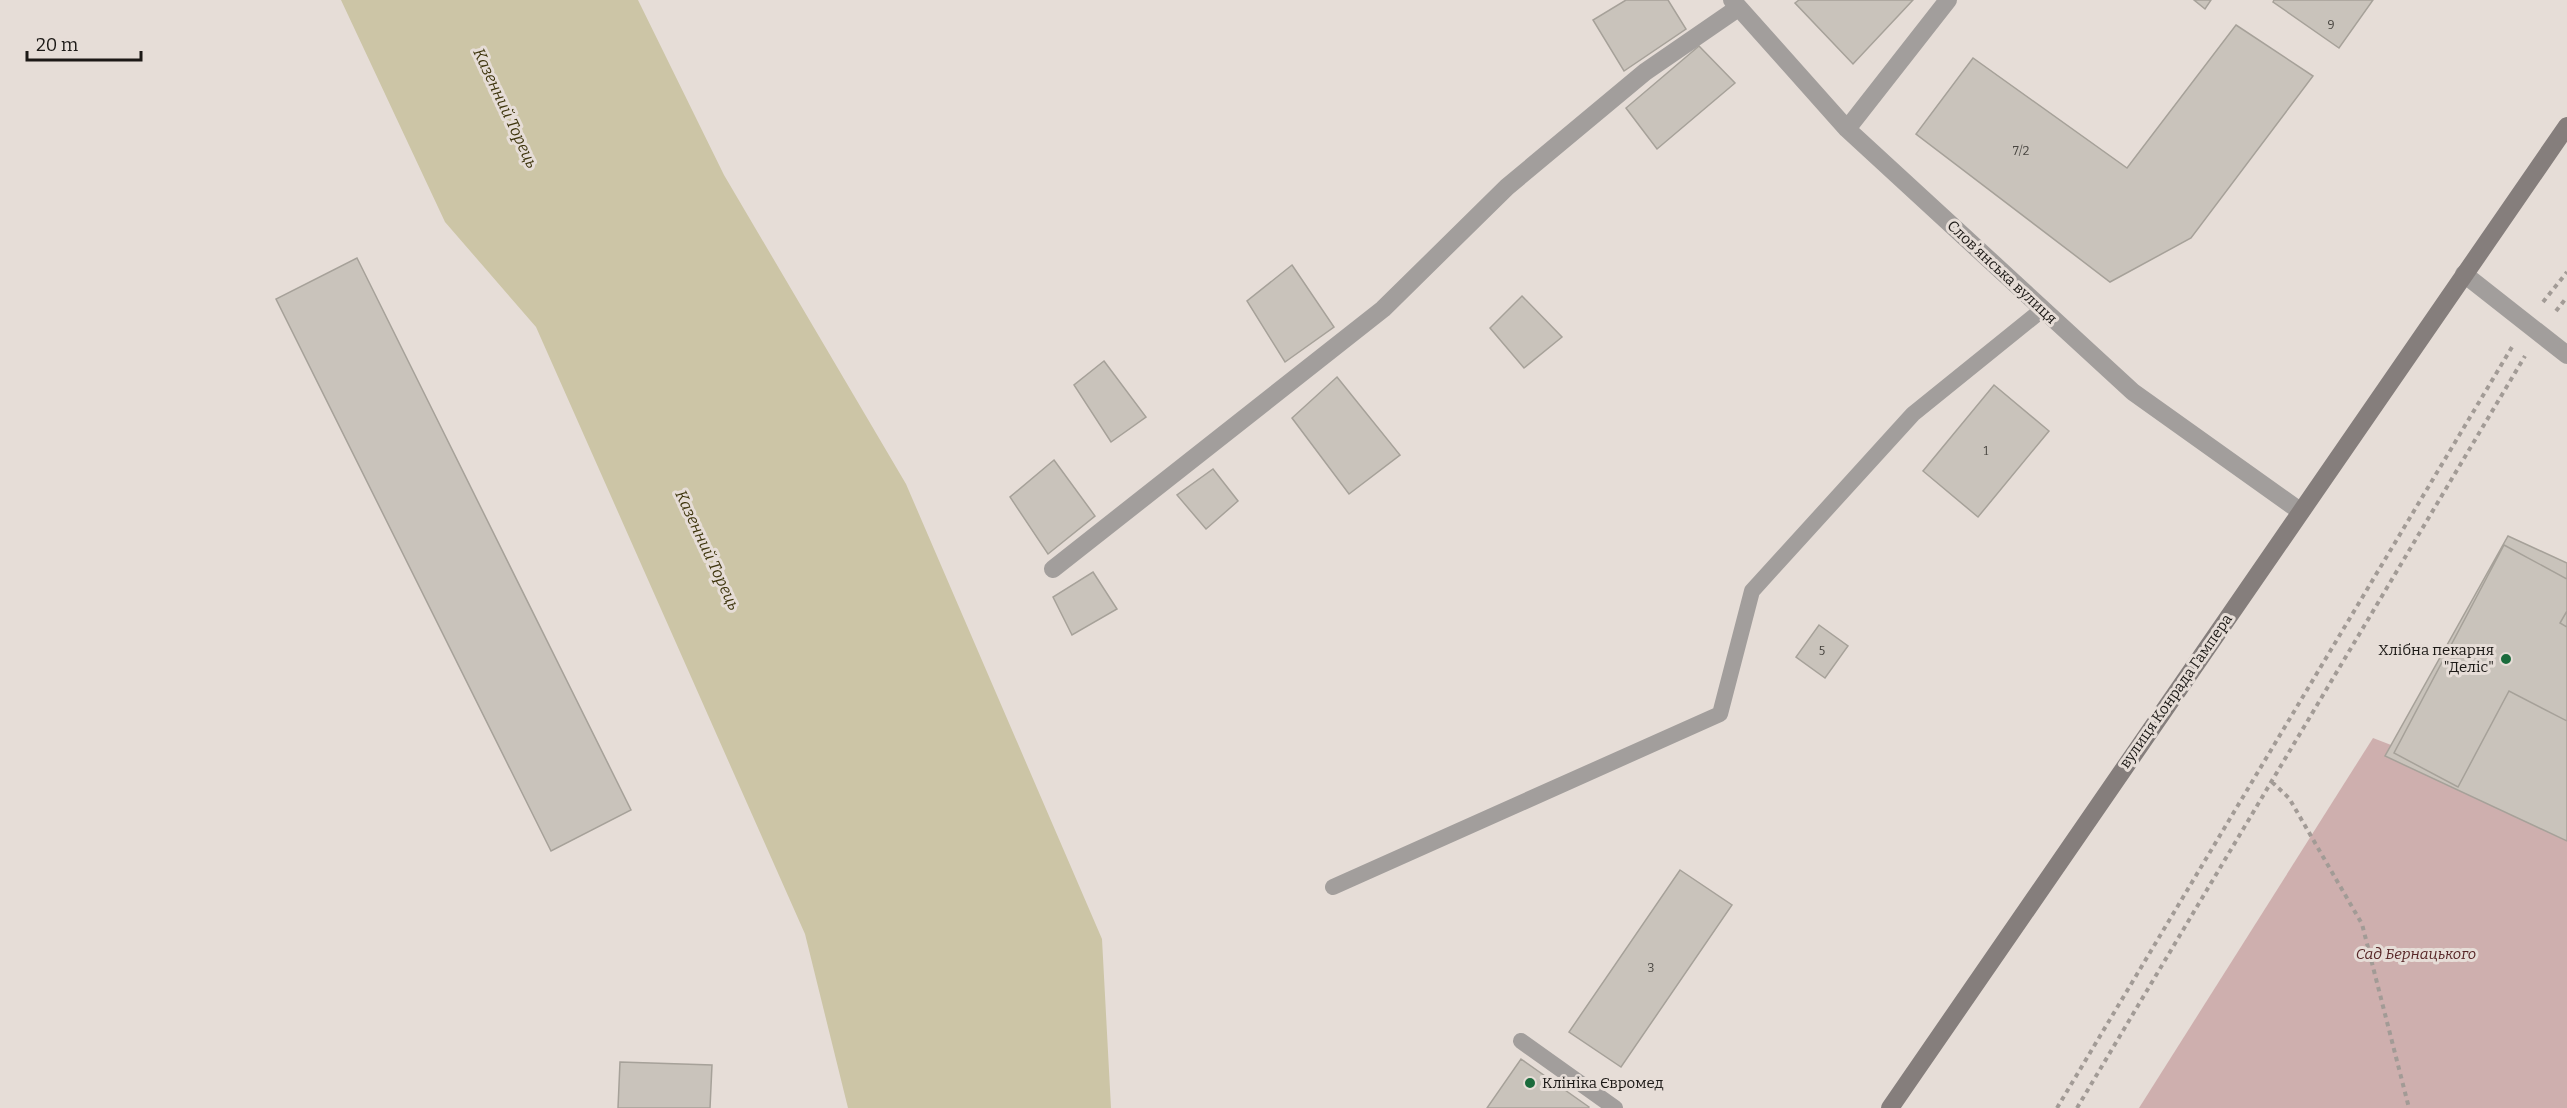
<svg xmlns="http://www.w3.org/2000/svg" width="2567" height="1108" font-family="Bitter,serif">
  <style>
    .green { fill: #ceafae }
    .water { fill: #ccc5a6 }
    .building { fill: #c9c3bb; stroke: #a6a199; stroke-width: 1.5 }
    .lines { fill: none; stroke-linecap: round; stroke-linejoin: round }
    .path { stroke: #a29b96; stroke-width: 4; stroke-dasharray: 4.5 4.5; stroke-linecap: butt }
    .service { stroke: #a29e9c; stroke-width: 16 }
    .minor { stroke: #a29e9c; stroke-width: 18 }
    .secondary { stroke: #857e7c; stroke-width: 18 }
    .poi-dot { fill: #1a6b3c; stroke: #e6ddd7; stroke-width: 2 }
    .labels { text-anchor: middle; stroke-width: 6; stroke-linejoin: round; paint-order: stroke }
    .number-label { font-size: 12px; fill: #47443f }
    .street-label { font-size: 15px; fill: #1c1916; stroke: #e6ddd7 }
    .poi-label { font-size: 15px; fill: #1c1916; stroke: #e6ddd7; text-anchor: end }
    .park-label { font-size: 15px; font-style: italic; fill: #582728; stroke: #e6ddd7 }
    .water-label { font-size: 16px; font-style: italic; fill: #3d340c; stroke: #e6ddd7 }
  </style>
  <rect width="100%" height="100%" fill="#e6ddd7"/>
  <path class="green" d="M 2373,738 L 2567,813 L 2567,1108 L 2139,1108 Z"/>
  <path class="water" d="M 341,0 L 638,0 L 724,175 L 906,484 L 1102,939 L 1111,1108 L 848,1108 L 805,934 L 536,327 L 445,222 Z"/>
  <path class="building" d="M 1626,0 L 1668,0 L 1686,29 L 1624,71 L 1593,20 Z
    M 1799,0 L 1913,0 L 1853,64 L 1795,3 Z
    M 2194,0 L 2211,0 L 2205,9 Z
    M 2274,0 L 2373,0 L 2339,48 L 2273,2 Z
    M 2236,25 L 2313,76 L 2191,238 L 2110,282 L 1916,134 L 1973,58 L 2127,168 Z
    M 1699,46 L 1735,83 L 1657,149 L 1626,108 Z
    M 357,258 L 631,810 L 551,851 L 276,299 Z
    M 1292,265 L 1334,327 L 1285,362 L 1247,301 Z
    M 1522,296 L 1562,337 L 1524,368 L 1490,328 Z
    M 1104,361 L 1146,417 L 1111,442 L 1074,385 Z
    M 1337,377 L 1400,455 L 1349,494 L 1292,418 Z
    M 1994,385 L 2049,431 L 1978,517 L 1923,471 Z
    M 1054,460 L 1095,516 L 1048,554 L 1010,497 Z
    M 1213,469 L 1238,501 L 1206,529 L 1177,495 Z
    M 2508,536 L 2567,563 L 2567,841 L 2385,756 Z
    M 2504,545 L 2567,579 L 2567,611 L 2560,623 L 2567,627 L 2567,721 L 2509,691 L 2458,787 L 2394,753 Z
    M 1093,572 L 1117,609 L 1072,635 L 1053,597 Z
    M 1819,625 L 1848,646 L 1825,678 L 1796,657 Z
    M 1680,870 L 1732,905 L 1621,1067 L 1569,1032 Z
    M 1521,1059 L 1589,1107 L 1588,1108 L 1487,1108 Z
    M 620,1062 L 712,1065 L 710,1108 L 618,1108 Z"/>
  <g class="lines">
    <path class="path" d="M 2543,302 L 2567,272
      M 2556,311 L 2567,297
      M 2272,782 L 2289,798 L 2362,924 L 2409,1108
      M 2057,1108 L 2512,347
      M 2077,1108 L 2525,356"/>
    <path class="service" d="M 1333,887 L 1720,714 L 1752,591 L 1913,414 L 2043,309
      M 1521,1041 L 1615,1108"/>
    <path class="minor" d="M 1732,0 L 1847,129 L 2133,392 L 2300,511
      M 1847,129 L 1948,0
      M 2464,274 L 2567,355
      M 1053,569 L 1383,309 L 1507,187 L 1645,72 L 1738,8"/>
    <path class="secondary" d="M 1890,1108 L 2567,126"/>
  </g>
  <g class="poi-dot">
    <circle cx="2506" cy="659" r="6"/>
    <circle cx="1530" cy="1083" r="6"/>
  </g>
  <g class="labels">
    <g class="number-label">
      <text x="2331" y="29">9</text>
      <text x="2021" y="155">7/2</text>
      <text x="1986" y="455">1</text>
      <text x="1822" y="655">5</text>
      <text x="1651" y="972">3</text>
    </g>
    <g class="street-label">
      <text transform="translate(2002 272) rotate(43)" y="5">Слов’янська вулиця</text>
      <text transform="translate(2176 691) rotate(-55)" y="5">вулиця Конрада Гампера</text>
    </g>
    <g class="poi-label">
      <text x="2494" y="655">Хлібна пекарня<tspan x="2494" dy="17">"Деліс"</tspan></text>
      <text x="1542" y="1088" text-anchor="start">Клініка Євромед</text>
    </g>
    <g class="park-label">
      <text x="2416" y="959">Сад Бернацького</text>
    </g>
    <g class="water-label">
      <text transform="translate(506 108) rotate(65)" y="6">Казенний Торець</text>
      <text transform="translate(708 550) rotate(65)" y="6">Казенний Торець</text>
    </g>
  </g>
  <path d="M27 51v9h114v-9" fill="none" stroke="#1c1916" stroke-width="3"/>
  <text x="36" y="51" font-size="18" fill="#1c1916" stroke="#e6ddd7" stroke-width="4.5" paint-order="stroke">20 m</text>
</svg>
